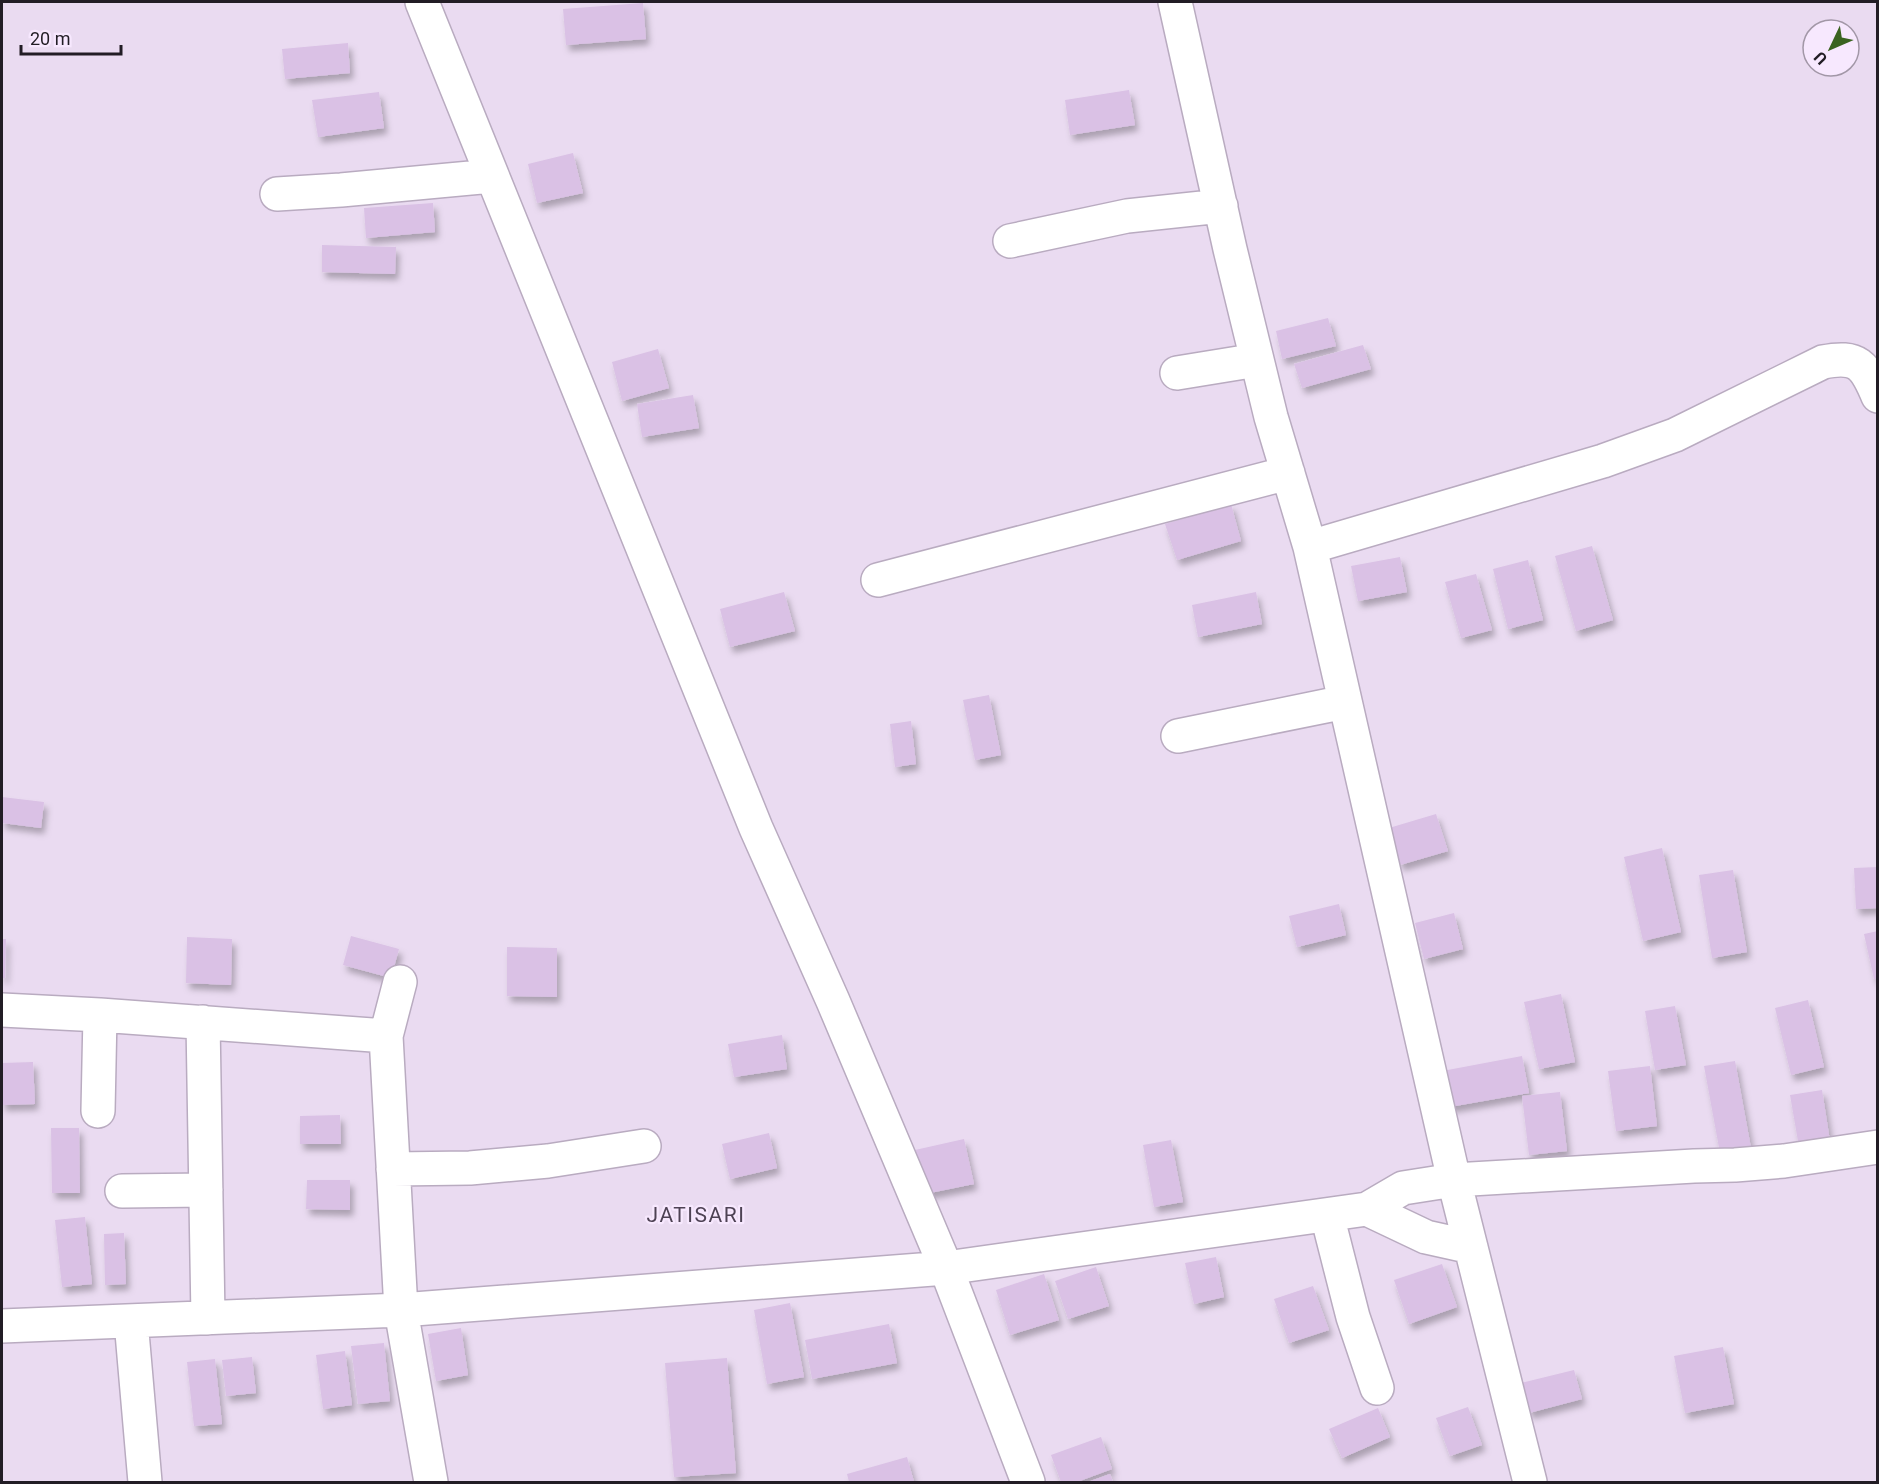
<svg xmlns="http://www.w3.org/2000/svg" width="1879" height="1484" font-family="Roboto,sans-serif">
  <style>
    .building { fill: #dac1e5; filter: url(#shadow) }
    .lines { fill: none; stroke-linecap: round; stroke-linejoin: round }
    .minor-casing { stroke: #b9abc0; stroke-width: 36 }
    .minor { stroke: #fff; stroke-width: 33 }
    .labels { text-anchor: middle; stroke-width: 4.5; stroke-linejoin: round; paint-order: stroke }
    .quarter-label { font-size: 21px; letter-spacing: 1.5px; fill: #4e4254; stroke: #f7e8fe }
  </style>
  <defs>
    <filter id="shadow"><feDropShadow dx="3.5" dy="6" stdDeviation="3" flood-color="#0004"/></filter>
  </defs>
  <rect width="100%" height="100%" fill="#eadbf1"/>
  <path class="building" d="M 643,3 L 646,39 L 566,45 L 563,9 Z
    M 348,43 L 350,73 L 285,79 L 282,49 Z
    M 1129,90 L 1135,125 L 1070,135 L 1065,100 Z
    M 379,92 L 384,128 L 318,137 L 312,100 Z
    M 573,153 L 583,193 L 537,203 L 528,164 Z
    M 433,203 L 435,232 L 366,238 L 364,208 Z
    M 322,245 L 396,247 L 395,274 L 322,272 Z
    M 1328,318 L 1336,346 L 1282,359 L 1276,331 Z
    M 1363,345 L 1371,369 L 1302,388 L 1294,364 Z
    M 658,349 L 669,388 L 622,401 L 612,362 Z
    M 693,395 L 699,428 L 642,437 L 637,404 Z
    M 1231,504 L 1241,541 L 1177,560 L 1165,524 Z
    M 1592,546 L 1613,620 L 1576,631 L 1555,556 Z
    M 1400,557 L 1407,592 L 1358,601 L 1351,566 Z
    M 1528,560 L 1543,620 L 1508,629 L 1493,569 Z
    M 1476,574 L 1492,630 L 1461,638 L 1445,582 Z
    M 784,592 L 795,631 L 730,647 L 720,609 Z
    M 1256,592 L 1262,624 L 1198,637 L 1192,605 Z
    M 989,695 L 1001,755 L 975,760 L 963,700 Z
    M 911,721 L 916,764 L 895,767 L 890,724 Z
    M 2,797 L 44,802 L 41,828 L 2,823 Z
    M 1436,814 L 1448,851 L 1400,865 L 1389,828 Z
    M 1662,848 L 1681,932 L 1643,941 L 1624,857 Z
    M 1878,867 L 1878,908 L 1856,909 L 1854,868 Z
    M 1733,870 L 1747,952 L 1712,958 L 1699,875 Z
    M 1339,904 L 1346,935 L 1297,947 L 1289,916 Z
    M 1454,913 L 1463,949 L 1424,959 L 1415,923 Z
    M 1878,931 L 1878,979 L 1874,979 L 1864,934 Z
    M 351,936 L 399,949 L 391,978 L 343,965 Z
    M 187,937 L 232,939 L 231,985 L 186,983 Z
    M 2,939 L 6,939 L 5,978 L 2,978 Z
    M 507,947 L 557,948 L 557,997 L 507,996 Z
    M 1561,994 L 1575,1062 L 1539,1069 L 1524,1002 Z
    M 1808,1000 L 1824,1067 L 1791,1075 L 1775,1008 Z
    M 1675,1006 L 1686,1065 L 1655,1070 L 1645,1011 Z
    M 782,1035 L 787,1069 L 734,1077 L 728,1044 Z
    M 1522,1056 L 1529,1093 L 1444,1108 L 1437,1072 Z
    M 1735,1061 L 1751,1148 L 1720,1153 L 1704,1066 Z
    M 33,1062 L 35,1104 L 2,1105 L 2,1063 Z
    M 1650,1066 L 1657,1126 L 1616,1131 L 1608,1071 Z
    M 1822,1090 L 1830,1141 L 1799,1147 L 1790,1095 Z
    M 1560,1092 L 1567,1151 L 1529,1155 L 1522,1096 Z
    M 340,1115 L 341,1144 L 300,1144 L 300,1116 Z
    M 51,1128 L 79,1128 L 80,1193 L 52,1193 Z
    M 769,1133 L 777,1168 L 730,1179 L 722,1144 Z
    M 964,1139 L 974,1184 L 925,1194 L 915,1150 Z
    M 1171,1140 L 1183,1202 L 1154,1207 L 1143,1145 Z
    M 307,1180 L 350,1180 L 350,1210 L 306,1209 Z
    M 85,1217 L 92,1284 L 62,1287 L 55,1220 Z
    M 124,1233 L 126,1284 L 105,1285 L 104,1234 Z
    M 1216,1257 L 1224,1297 L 1194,1304 L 1185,1263 Z
    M 1442,1264 L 1457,1307 L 1409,1324 L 1394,1280 Z
    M 1096,1267 L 1109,1306 L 1068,1319 L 1055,1281 Z
    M 1044,1274 L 1059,1320 L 1010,1335 L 996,1290 Z
    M 1313,1286 L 1329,1330 L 1289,1343 L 1274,1299 Z
    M 790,1303 L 804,1377 L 767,1384 L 754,1310 Z
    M 889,1324 L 897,1363 L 812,1379 L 805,1340 Z
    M 461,1328 L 468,1375 L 436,1381 L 428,1334 Z
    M 384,1343 L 390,1401 L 358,1404 L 351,1346 Z
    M 1723,1347 L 1734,1404 L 1685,1413 L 1674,1356 Z
    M 345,1351 L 352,1405 L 323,1409 L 316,1355 Z
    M 252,1357 L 256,1393 L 226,1396 L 222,1360 Z
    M 727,1358 L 736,1473 L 674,1477 L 665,1363 Z
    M 215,1359 L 222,1424 L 194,1426 L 187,1362 Z
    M 1574,1370 L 1582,1399 L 1529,1413 L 1521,1383 Z
    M 1468,1407 L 1482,1445 L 1450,1456 L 1436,1418 Z
    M 1378,1408 L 1390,1437 L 1342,1458 L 1329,1429 Z
    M 1101,1437 L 1112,1469 L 1077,1482 L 1061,1482 L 1051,1455 Z
    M 907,1457 L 914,1482 L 849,1482 L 847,1474 Z
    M 1110,1474 L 1113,1482 L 1088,1482 Z"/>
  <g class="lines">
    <defs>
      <path id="minor" d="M 422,2 L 756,828 L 833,1001 L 946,1268 L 1028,1482
        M 1175,2 L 1230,249 L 1271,417 L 1310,547 L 1454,1180 L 1530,1482
        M 277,194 L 341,190 L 492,176
        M 1010,241 L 1127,216 L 1221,206
        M 1177,373 L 1257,360
        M 1310,547 L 1603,461 L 1675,435 L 1823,362 C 1858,355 1865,365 1878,396
        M 878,580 L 1288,473
        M 1178,736 L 1345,702
        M 400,982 L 386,1036 L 401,1310 L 431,1482
        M 2,1010 L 100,1015 L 386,1036
        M 203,1022 L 208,1318
        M 98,1111 L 100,1015
        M 393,1169 L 470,1168 L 548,1161 L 644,1146
        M 122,1191 L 206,1190
        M 1367,1209 L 1426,1237 L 1471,1247
        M 1327,1215 L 1353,1317 L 1377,1388
        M 131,1321 L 145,1482
        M 2,1326 L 401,1310 L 946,1268 L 1367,1209 L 1403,1188 L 1454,1180 L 1694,1166 L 1735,1165 L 1784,1161 L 1878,1147"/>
    </defs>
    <use href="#minor" class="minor-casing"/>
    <use href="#minor" class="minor"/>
  </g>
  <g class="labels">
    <g class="quarter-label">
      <text x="696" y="1222">JATISARI</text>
    </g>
  </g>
  <rect width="1879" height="1484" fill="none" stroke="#221d25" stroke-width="6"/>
  <g transform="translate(1831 48) rotate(226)"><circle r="28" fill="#f7e8fe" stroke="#a297a7" stroke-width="1.5"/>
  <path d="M0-4.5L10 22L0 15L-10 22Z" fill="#3a6320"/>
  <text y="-9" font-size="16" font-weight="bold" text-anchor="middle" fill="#221d25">U</text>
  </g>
  <path d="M21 45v9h100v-9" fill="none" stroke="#221d25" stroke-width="3"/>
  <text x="30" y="45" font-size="18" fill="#221d25" stroke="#f7e8fe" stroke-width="4.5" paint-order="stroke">20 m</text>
</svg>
